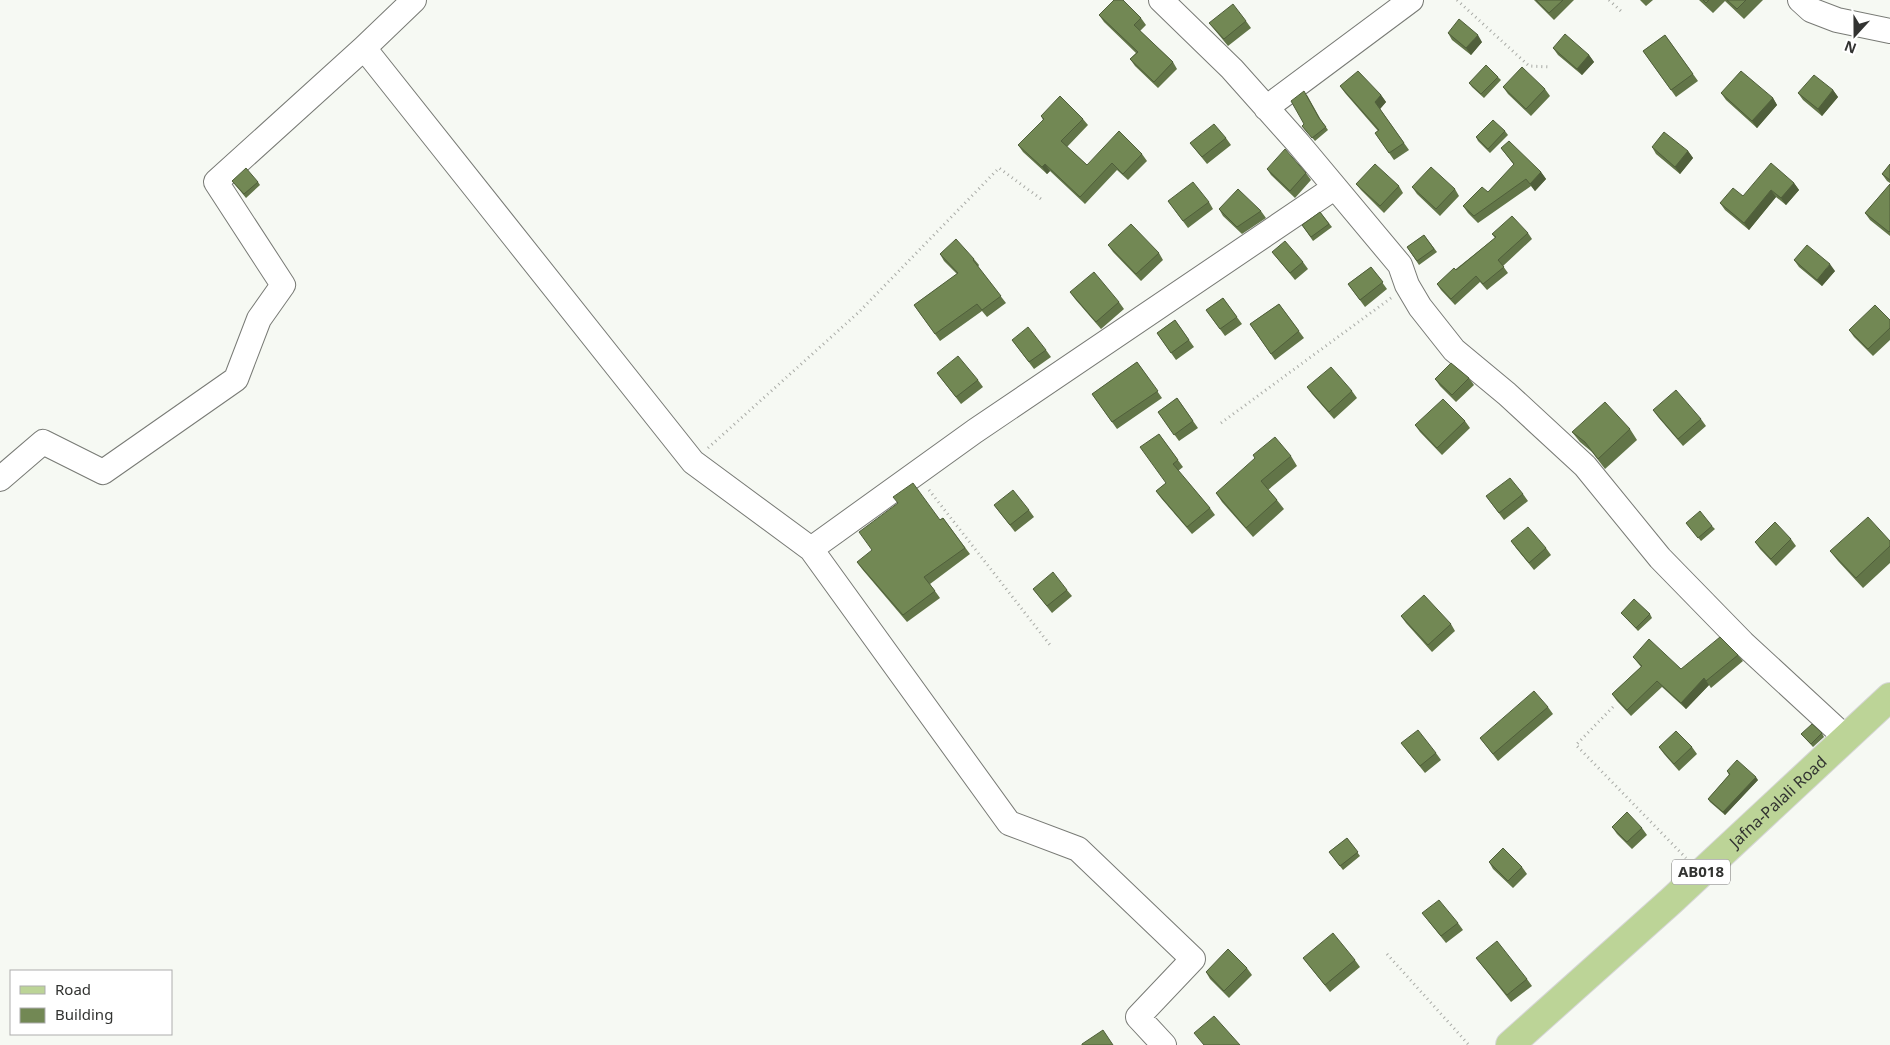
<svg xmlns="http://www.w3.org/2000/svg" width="1890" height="1045" font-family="'Noto Sans',sans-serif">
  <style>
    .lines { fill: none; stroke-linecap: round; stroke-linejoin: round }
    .minor-casing { stroke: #787a75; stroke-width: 26 }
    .major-casing { stroke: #d6d6d6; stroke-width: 30 }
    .path { stroke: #a9aba6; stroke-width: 3; stroke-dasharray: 1 4; stroke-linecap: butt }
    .minor { stroke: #fff; stroke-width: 24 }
    .major { stroke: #bcd497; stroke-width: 28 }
    .wall { fill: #627548 }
    .shaded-wall { fill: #505f3b }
    .building { fill: #728854; stroke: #505f3b }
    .labels { text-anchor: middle; stroke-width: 4; stroke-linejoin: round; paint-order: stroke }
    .shield { fill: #fff; stroke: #70706f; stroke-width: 1 }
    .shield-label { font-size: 15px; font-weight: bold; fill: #323331 }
    .street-label { font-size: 16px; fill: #323331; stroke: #fff }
  </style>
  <rect width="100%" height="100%" fill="#f6f9f3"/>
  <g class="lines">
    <defs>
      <path id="minor" d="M 414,0 L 364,48 L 693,462 L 811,549 L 1009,823 L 1078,849 L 1193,959 L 1138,1017 L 1164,1045
        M 1161,0 L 1232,69 L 1298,143 L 1400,265 L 1407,285 L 1420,307 L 1454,350 L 1507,394 L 1585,466 L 1660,558 L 1743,643 L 1846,738
        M 1800,0 L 1811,10 L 1837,20 L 1890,31
        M 1266,108 L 1411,0
        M 0,479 L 43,442 L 103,472 L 236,379 L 259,319 L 283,285 L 216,182 L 364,48
        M 811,549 L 975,431 L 1334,188"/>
      <g id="major">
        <path id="s1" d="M 1510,1045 L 1671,901 L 1890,697"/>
      </g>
    </defs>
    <use href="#minor" class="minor-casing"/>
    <use href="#major" class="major-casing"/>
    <path class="path" d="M 1457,0 L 1529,66 L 1550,67
      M 1609,0 L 1623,13
      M 1221,423 L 1391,298
      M 708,448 L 859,312 L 999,168 L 1041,199
      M 929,490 L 1050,645
      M 1613,707 L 1576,745 L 1686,858
      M 1387,954 L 1469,1045"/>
    <use href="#minor" class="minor"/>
    <use href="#major" class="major"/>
  </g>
  <path class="wall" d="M 1534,0 L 1574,0 L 1554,20 Z
    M 1640,0 L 1653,0 L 1646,6 Z
    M 1699,0 L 1763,0 L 1744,19 L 1725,1 L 1713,13 Z
    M 1099,15 L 1141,18 L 1146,25 L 1140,31 L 1173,62 L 1177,69 L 1158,88 L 1135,66 L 1130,59 L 1136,53 L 1104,22 Z
    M 1246,21 L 1251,28 L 1228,46 L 1209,23 Z
    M 1448,33 L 1482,42 L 1471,55 L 1452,40 Z
    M 1665,35 L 1698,81 L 1676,97 L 1643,51 Z
    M 1553,48 L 1589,55 L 1594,62 L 1582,75 L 1558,55 Z
    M 1498,77 L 1501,80 L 1484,98 L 1472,87 L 1469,83 Z
    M 1340,86 L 1381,95 L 1386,102 L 1380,109 L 1409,150 L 1394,160 L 1375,133 L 1378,131 L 1345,93 Z
    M 1503,87 L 1545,89 L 1550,96 L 1531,116 L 1508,94 Z
    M 1833,90 L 1838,97 L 1822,116 L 1803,100 L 1798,93 Z
    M 1721,93 L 1773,98 L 1777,105 L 1757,128 L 1726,100 Z
    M 1307,95 L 1321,120 L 1328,130 L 1315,141 L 1302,126 L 1304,124 Z
    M 1041,116 L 1083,119 L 1088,125 L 1067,147 L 1087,165 L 1142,154 L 1147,161 L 1128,180 L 1117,170 L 1085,204 L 1050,171 L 1047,174 L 1023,152 L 1018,145 L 1043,120 Z
    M 1505,131 L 1508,135 L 1490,153 L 1478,141 L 1476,137 Z
    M 1226,138 L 1231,145 L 1207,164 L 1190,143 Z
    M 1652,147 L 1688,151 L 1693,158 L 1680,174 L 1656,154 Z
    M 1501,148 L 1541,172 L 1546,179 L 1535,191 L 1531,186 L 1478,223 L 1468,213 L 1463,206 L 1488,192 L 1514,165 Z
    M 1890,164 L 1890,183 L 1887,181 L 1882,174 Z
    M 1267,169 L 1306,173 L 1311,180 L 1295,198 L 1271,175 Z
    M 232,181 L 258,182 L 260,185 L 246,198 Z
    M 1794,183 L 1799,190 L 1786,205 L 1776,197 L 1749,230 L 1725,210 L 1720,203 L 1743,196 Z
    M 1356,184 L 1399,186 L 1403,193 L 1384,213 L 1361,190 Z
    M 1890,184 L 1890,236 L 1870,220 L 1865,213 Z
    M 1412,187 L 1455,189 L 1459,196 L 1440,216 L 1417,194 Z
    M 1168,201 L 1209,202 L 1213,209 L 1188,228 Z
    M 1219,209 L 1261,211 L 1266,218 L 1242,234 L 1223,216 Z
    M 1320,212 L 1332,227 L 1313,241 L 1302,225 Z
    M 1528,233 L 1532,239 L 1503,266 L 1508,273 L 1487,290 L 1480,282 L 1455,305 L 1441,290 L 1437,284 L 1495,238 L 1492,234 Z
    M 1424,235 L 1437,252 L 1419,265 L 1407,247 Z
    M 1108,245 L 1159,253 L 1163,260 L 1141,281 L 1113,252 Z
    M 1272,252 L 1303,262 L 1308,269 L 1295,280 Z
    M 940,254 L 974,259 L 979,265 L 978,267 L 1006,303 L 987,317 L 982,311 L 940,341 L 914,305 L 957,274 L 944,261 Z
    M 1794,260 L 1835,271 L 1822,286 L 1799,267 Z
    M 1371,267 L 1387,289 L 1365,307 L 1348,284 Z
    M 1070,292 L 1119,302 L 1124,309 L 1101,329 L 1075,299 Z
    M 1223,298 L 1242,324 L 1225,336 L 1206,310 Z
    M 1279,304 L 1304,338 L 1275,360 L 1250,324 Z
    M 1175,320 L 1194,347 L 1176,360 L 1157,333 Z
    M 1890,320 L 1890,340 L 1873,356 L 1854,337 L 1849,330 Z
    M 1012,340 L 1046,350 L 1051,357 L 1034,369 Z
    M 1137,362 L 1162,398 L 1117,429 L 1092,394 Z
    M 937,373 L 978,380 L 983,387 L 961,404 Z
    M 1469,378 L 1474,385 L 1456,402 L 1440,386 L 1435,379 Z
    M 1307,387 L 1352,391 L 1357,398 L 1334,419 L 1312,394 Z
    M 1177,398 L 1198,428 L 1179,441 L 1158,412 Z
    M 1653,410 L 1701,419 L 1706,426 L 1683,446 L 1658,417 Z
    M 1465,421 L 1470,428 L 1442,455 L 1420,432 L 1415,425 Z
    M 1630,429 L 1637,440 L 1605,469 L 1592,452 L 1580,442 L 1572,432 Z
    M 1159,434 L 1183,467 L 1178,471 L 1210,508 L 1215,515 L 1192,534 L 1161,498 L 1156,491 L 1166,483 Z
    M 1291,456 L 1297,466 L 1268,490 L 1277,500 L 1284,509 L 1253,537 L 1222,502 L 1216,493 Z
    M 1523,494 L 1528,501 L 1504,520 L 1486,496 Z
    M 994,505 L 1029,510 L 1034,517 L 1015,532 Z
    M 943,518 L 970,554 L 930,584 L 940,598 L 907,622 L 862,569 L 857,562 Z
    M 1686,523 L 1712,526 L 1715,529 L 1701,541 Z
    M 1791,539 L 1796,546 L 1776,566 L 1760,549 L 1755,542 Z
    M 1511,541 L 1546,548 L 1551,555 L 1534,570 L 1516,548 Z
    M 1890,541 L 1890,563 L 1863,588 L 1838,561 L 1830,551 Z
    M 1033,589 L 1067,590 L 1072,596 L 1052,613 Z
    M 1621,613 L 1650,614 L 1652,618 L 1638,631 Z
    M 1401,616 L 1451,624 L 1455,631 L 1432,652 L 1406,623 Z
    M 1738,655 L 1743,661 L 1711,688 L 1709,685 L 1686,709 L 1662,687 L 1631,716 L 1617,701 L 1612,694 L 1641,667 L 1633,657 L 1681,669 Z
    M 1548,707 L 1553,714 L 1498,761 L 1480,738 Z
    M 1822,733 L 1824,737 L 1813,747 L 1801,734 Z
    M 1401,743 L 1436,753 L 1441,760 L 1425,773 Z
    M 1659,747 L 1692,747 L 1697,754 L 1679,771 L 1664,754 Z
    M 1727,771 L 1758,780 L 1725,815 L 1710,802 L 1708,799 L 1729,775 Z
    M 1612,827 L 1642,828 L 1647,835 L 1632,849 L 1617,834 Z
    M 1347,838 L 1360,856 L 1343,870 L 1329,852 Z
    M 1489,862 L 1522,867 L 1527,874 L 1513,888 L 1493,869 Z
    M 1422,913 L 1458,923 L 1463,930 L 1446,943 Z
    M 1303,958 L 1355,960 L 1360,967 L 1330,992 Z
    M 1476,958 L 1527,979 L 1532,986 L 1511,1002 Z
    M 1247,968 L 1252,975 L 1229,998 L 1210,979 L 1206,972 Z"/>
  <path class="shaded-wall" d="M 1478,35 L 1482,42 L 1471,55 L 1466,48 Z
    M 1589,55 L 1594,62 L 1582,75 L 1577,69 Z
    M 1833,90 L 1838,97 L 1822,116 L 1818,109 Z
    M 1381,95 L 1386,102 L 1380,109 L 1375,102 Z
    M 1773,98 L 1777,105 L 1757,128 L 1752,121 Z
    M 1688,151 L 1693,158 L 1680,174 L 1675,167 Z
    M 1045,164 L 1050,171 L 1047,174 L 1042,167 Z
    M 1541,172 L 1546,179 L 1535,191 L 1530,184 Z
    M 1794,183 L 1799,190 L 1786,205 L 1781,198 Z
    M 1771,190 L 1776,197 L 1749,230 L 1744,223 Z
    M 1830,264 L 1835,271 L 1822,286 L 1817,280 Z
    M 1704,678 L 1709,685 L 1686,709 L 1681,703 Z
    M 1756,777 L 1758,780 L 1725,815 L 1723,812 Z"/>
  <path class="building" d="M 1114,0 L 1123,0 L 1141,18 L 1134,25 L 1173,62 L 1154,82 L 1130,59 L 1138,52 L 1099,15 Z
    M 1536,0 L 1563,0 L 1549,13 Z
    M 1703,0 L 1709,0 L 1706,3 Z
    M 1727,0 L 1746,0 L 1737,9 Z
    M 1233,4 L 1246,21 L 1224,39 L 1209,23 Z
    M 1459,19 L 1478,35 L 1466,48 L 1448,33 Z
    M 1565,34 L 1589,55 L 1577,69 L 1553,48 Z
    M 1665,35 L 1693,74 L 1671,90 L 1643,51 Z
    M 1486,65 L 1498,77 L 1481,94 L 1469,83 Z
    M 1522,67 L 1545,89 L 1526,109 L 1503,87 Z
    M 1358,71 L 1381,95 L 1375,102 L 1404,143 L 1389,153 L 1375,133 L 1379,130 L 1340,86 Z
    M 1741,71 L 1773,98 L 1752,121 L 1721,93 Z
    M 1814,75 L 1833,90 L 1818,109 L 1798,93 Z
    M 1304,91 L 1319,118 L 1326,127 L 1312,138 L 1302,126 L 1304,124 L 1291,101 Z
    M 1060,96 L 1083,119 L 1061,141 L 1087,165 L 1119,131 L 1142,154 L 1123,174 L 1112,163 L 1080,197 L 1045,164 L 1042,167 L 1018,145 L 1044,119 L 1041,116 Z
    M 1493,120 L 1505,131 L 1488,149 L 1476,137 Z
    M 1214,124 L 1226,138 L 1202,157 L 1190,143 Z
    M 1664,132 L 1688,151 L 1675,167 L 1652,147 Z
    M 1509,141 L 1541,172 L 1530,184 L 1526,179 L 1474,216 L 1463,206 L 1482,187 L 1488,192 L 1514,164 L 1501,148 Z
    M 1285,149 L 1306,173 L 1290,191 L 1267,169 Z
    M 1771,163 L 1794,183 L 1781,198 L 1771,190 L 1744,223 L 1720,203 L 1733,188 L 1743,196 Z
    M 1375,164 L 1399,186 L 1380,206 L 1356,184 Z
    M 1890,164 L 1890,180 L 1882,174 Z
    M 1431,167 L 1455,189 L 1436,209 L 1412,187 Z
    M 246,168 L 258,182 L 244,194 L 232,181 Z
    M 1193,182 L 1209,202 L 1183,221 L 1168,201 Z
    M 1890,184 L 1890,231 L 1889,232 L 1865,213 Z
    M 1238,189 L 1261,211 L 1237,227 L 1219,209 Z
    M 1320,212 L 1329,224 L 1311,237 L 1302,225 Z
    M 1512,216 L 1528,233 L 1498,260 L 1504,267 L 1483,284 L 1476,276 L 1451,299 L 1437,284 L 1454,268 L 1456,270 L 1496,237 L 1492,234 Z
    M 1131,224 L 1159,253 L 1136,274 L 1108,245 Z
    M 1424,235 L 1434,249 L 1417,261 L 1407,247 Z
    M 956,239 L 974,259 L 973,260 L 1001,296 L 982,310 L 977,304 L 935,334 L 914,305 L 958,273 L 940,254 Z
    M 1285,241 L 1303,262 L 1290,273 L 1272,252 Z
    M 1807,245 L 1830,264 L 1817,280 L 1794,260 Z
    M 1371,267 L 1383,282 L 1360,300 L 1348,284 Z
    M 1094,272 L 1119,302 L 1096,322 L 1070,292 Z
    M 1223,298 L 1237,317 L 1220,329 L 1206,310 Z
    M 1279,304 L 1299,331 L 1271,354 L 1250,324 Z
    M 1875,305 L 1890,320 L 1890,328 L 1868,349 L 1849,330 Z
    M 1175,320 L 1189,340 L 1171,353 L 1157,333 Z
    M 1028,327 L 1046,350 L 1029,362 L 1012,340 Z
    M 958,356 L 978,380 L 956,397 L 937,373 Z
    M 1137,362 L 1158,391 L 1112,422 L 1092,394 Z
    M 1451,363 L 1469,378 L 1452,395 L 1435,379 Z
    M 1331,367 L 1352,391 L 1329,412 L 1307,387 Z
    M 1676,390 L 1701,419 L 1678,439 L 1653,410 Z
    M 1177,398 L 1193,421 L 1174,435 L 1158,412 Z
    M 1443,399 L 1465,421 L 1437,448 L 1415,425 Z
    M 1605,402 L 1630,429 L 1598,459 L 1585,442 L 1572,432 Z
    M 1159,434 L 1178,460 L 1173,464 L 1210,508 L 1187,527 L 1156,491 L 1166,483 L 1140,447 Z
    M 1275,437 L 1291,456 L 1261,481 L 1277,500 L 1246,528 L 1216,493 L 1255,458 L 1253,455 Z
    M 1510,478 L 1523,494 L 1499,513 L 1486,496 Z
    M 913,483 L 940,520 L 943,518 L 965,548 L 924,577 L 935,591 L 903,615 L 857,562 L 872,550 L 859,532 L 898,503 L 893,497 Z
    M 1013,490 L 1029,510 L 1010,525 L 994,505 Z
    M 1700,511 L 1712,526 L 1698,538 L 1686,523 Z
    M 1868,517 L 1890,541 L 1890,546 L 1856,578 L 1830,551 Z
    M 1775,522 L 1791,539 L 1771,559 L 1755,542 Z
    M 1528,527 L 1546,548 L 1529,563 L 1511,541 Z
    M 1053,572 L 1067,590 L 1047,606 L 1033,589 Z
    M 1424,595 L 1451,624 L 1428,645 L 1401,616 Z
    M 1634,599 L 1650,614 L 1636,628 L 1621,613 Z
    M 1720,637 L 1738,655 L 1706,681 L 1704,678 L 1681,703 L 1657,681 L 1627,710 L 1612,694 L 1642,666 L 1633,657 L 1649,639 L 1681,669 Z
    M 1534,691 L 1548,707 L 1493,754 L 1480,738 Z
    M 1812,724 L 1822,733 L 1811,744 L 1801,734 Z
    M 1418,730 L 1436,753 L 1420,766 L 1401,743 Z
    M 1676,731 L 1692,747 L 1674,764 L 1659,747 Z
    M 1737,760 L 1756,777 L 1723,812 L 1708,799 L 1730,774 L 1727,771 Z
    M 1627,812 L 1642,828 L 1627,842 L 1612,827 Z
    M 1347,838 L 1358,852 L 1340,866 L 1329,852 Z
    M 1503,848 L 1522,867 L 1508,881 L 1489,862 Z
    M 1439,900 L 1458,923 L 1441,936 L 1422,913 Z
    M 1333,933 L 1355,960 L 1325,985 L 1303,958 Z
    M 1497,941 L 1527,979 L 1507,995 L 1476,958 Z
    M 1228,949 L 1247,968 L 1224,991 L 1206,972 Z
    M 1214,1016 L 1240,1045 L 1204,1045 L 1194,1033 Z
    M 1103,1030 L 1113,1045 L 1082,1045 L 1082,1044 Z"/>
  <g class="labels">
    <rect class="shield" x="1672" y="859.5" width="58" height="25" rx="4"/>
    <g class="shield-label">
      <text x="1701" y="877">AB018</text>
    </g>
    <g class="street-label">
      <text dy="6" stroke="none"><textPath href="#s1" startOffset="362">Jafna-Palali Road</textPath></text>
    </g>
  </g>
  <rect x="10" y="970" width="162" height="65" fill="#ffffff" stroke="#adadad"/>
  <rect x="20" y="986" width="25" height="8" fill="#bcd497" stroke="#adadad"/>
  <text x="55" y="995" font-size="15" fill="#323331">Road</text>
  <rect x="20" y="1008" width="25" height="15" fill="#728854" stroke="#adadad"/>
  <text x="55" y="1020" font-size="15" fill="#323331">Building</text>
  <g transform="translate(1855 35) rotate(201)" stroke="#ffffff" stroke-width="4" paint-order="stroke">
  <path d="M0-4L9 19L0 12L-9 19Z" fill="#323331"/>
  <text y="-8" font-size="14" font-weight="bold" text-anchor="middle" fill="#323331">N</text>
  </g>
</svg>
